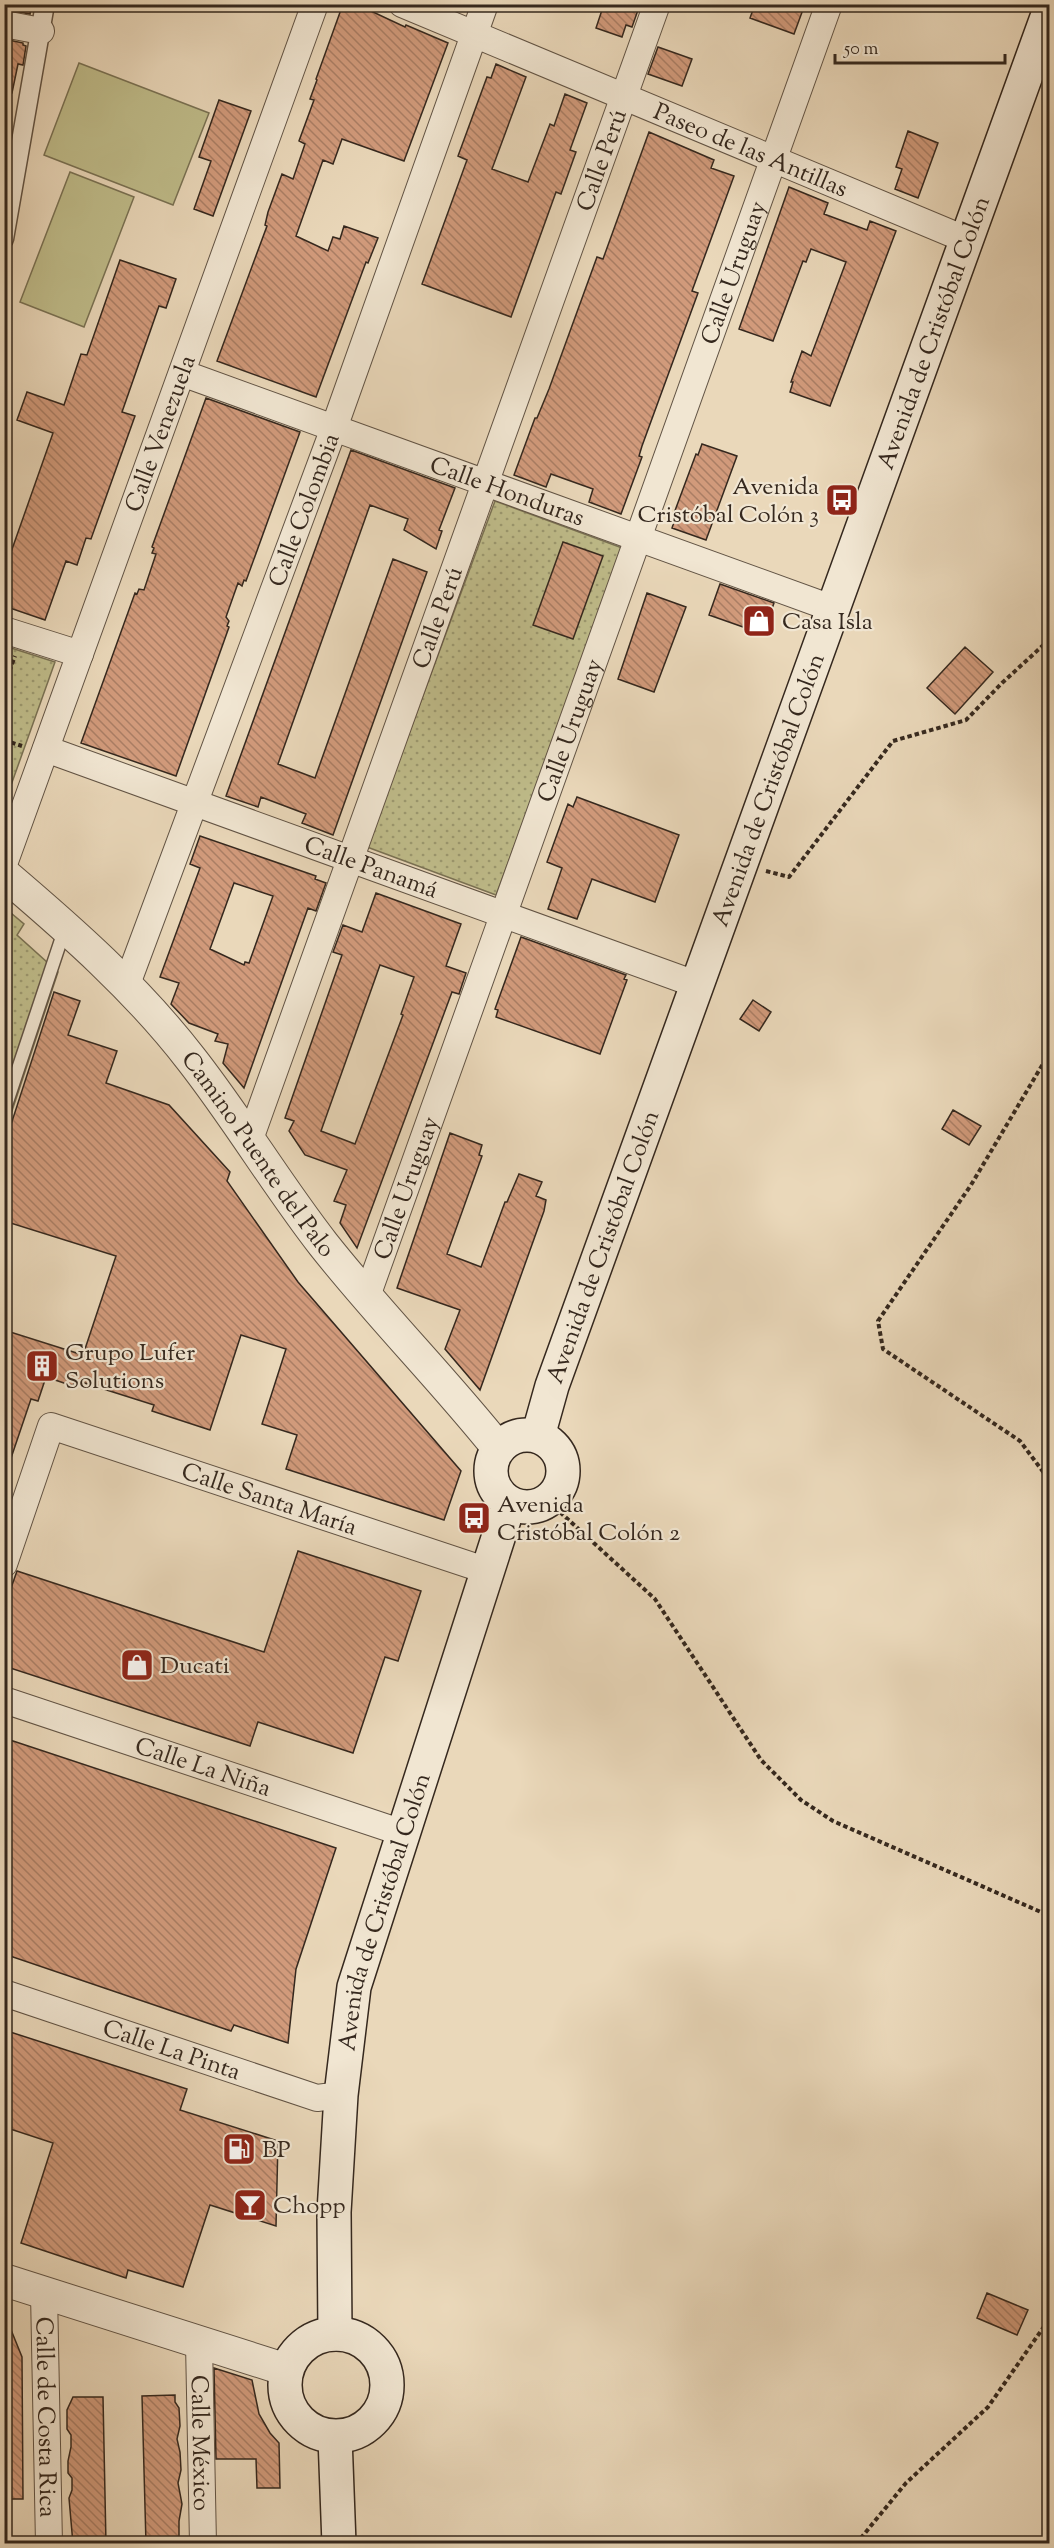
<svg xmlns="http://www.w3.org/2000/svg" width="1054" height="2548" font-family="'Sorts Mill Goudy',serif">
  <style>
    .grass { fill: #bfbc8a; stroke: #7a7254; stroke-width: 1.5 }
    .park { fill: url(#park-dots); stroke: #7a7254; stroke-width: 1.5 }
    .building { fill: url(#building-back-hatch); stroke: #35281e; stroke-width: 1.5; fill-rule: evenodd }
    .lines { fill: none; stroke-linecap: round; stroke-linejoin: round }
    .service-casing { stroke: #625445; stroke-width: 15 }
    .pedestrian-casing { stroke: #625445; stroke-width: 21 }
    .minor-casing { stroke: #625445; stroke-width: 28 }
    .tertiary-casing { stroke: #625445; stroke-width: 34 }
    .secondary-casing { stroke: #35281e; stroke-width: 36 }
    .path { stroke: #35281e; stroke-width: 4; stroke-dasharray: 4.5 3; stroke-linecap: butt }
    .service { stroke: #f1e6d2; stroke-width: 12 }
    .pedestrian { stroke: #f1e6d2; stroke-width: 18 }
    .minor { stroke: #f1e6d2; stroke-width: 26 }
    .tertiary { stroke: #f1e6d2; stroke-width: 32 }
    .secondary { stroke: #f1e6d2; stroke-width: 33 }
    .labels { text-anchor: middle; stroke-width: 4.5; stroke-linejoin: round; paint-order: stroke }
    .street-label { font-size: 24px; fill: #35281e; stroke: #f1e6d2 }
    .poi-label { font-size: 24px; fill: #35281e; stroke: #f1e6d2; text-anchor: start }
  </style>
  <defs>
    <pattern id="park-dots" width="8" height="8" patternUnits="userSpaceOnUse" patternTransform="scale(1.5)"><rect width="8" height="8" fill="#bfbc8a"/><path d="M2 2h.1M6 6h.1" fill="none" stroke="#9c9970" stroke-width="1.8" stroke-linecap="round"/></pattern>
    <pattern id="building-back-hatch" width="6" height="6" patternUnits="userSpaceOnUse" patternTransform="scale(1.5)"><rect width="6" height="6" fill="#d19a7b"/><path d="M-1 5l2 2M0 0l6 6M5-1l2 2" fill="none" stroke="#aa7e64"/></pattern>
  </defs>
  <rect width="100%" height="100%" fill="#ead8ba"/>
  <filter id="stains"><feTurbulence type="fractalNoise" baseFrequency=".00333" numOctaves="4"/><feColorMatrix values="0 0 0 0 .2 0 0 0 0 .09 0 0 0 0 .02 0 0 0 .5 -.17"/></filter>
  <radialGradient id="worn" r=".72"><stop offset=".6" stop-color="#630" stop-opacity="0"/><stop offset="1" stop-color="#630" stop-opacity=".3"/></radialGradient>
  <path class="grass" d="M 79,63 L 209,113 L 173,205 L 44,155 Z
    M 70,172 L 134,197 L 84,327 L 20,302 Z"/>
  <path class="park" d="M 495,501 L 625,549 L 496,895 L 367,847 Z
    M 5,646 L 55,662 L 5,802 L 4,646 Z
    M 5,908 L 24,924 L 17,935 L 58,972 L 5,1132 Z"/>
  <path class="building" d="M 4,4 L 32,4 L 30,14 L 4,9 Z
    M 343,4 L 356,4 L 405,27 L 406,25 L 448,43 L 404,161 L 342,139 L 333,164 L 323,160 L 296,236 L 328,251 L 333,237 L 340,239 L 344,226 L 378,238 L 368,263 L 366,262 L 316,397 L 217,361 L 267,226 L 265,225 L 268,212 L 282,174 L 293,179 L 305,144 L 299,141 L 314,100 L 310,99 L 317,80 L 316,79 Z
    M 604,4 L 622,4 L 638,10 L 632,27 L 626,25 L 622,37 L 596,28 Z
    M 755,4 L 805,4 L 794,34 L 750,18 Z
    M 4,39 L 23,43 L 23,45 L 26,46 L 23,65 L 18,64 L 12,93 L 4,92 Z
    M 658,47 L 692,59 L 682,86 L 648,74 Z
    M 496,64 L 526,77 L 492,169 L 528,182 L 550,124 L 554,126 L 565,94 L 587,103 L 570,150 L 576,152 L 561,194 L 556,192 L 511,317 L 422,284 L 467,160 L 458,156 L 487,77 L 491,78 Z
    M 219,100 L 251,111 L 213,216 L 194,209 L 211,161 L 199,157 Z
    M 908,131 L 938,143 L 918,198 L 895,189 L 902,169 L 896,167 Z
    M 649,132 L 714,160 L 711,168 L 734,176 L 692,291 L 698,293 L 642,446 L 639,456 L 642,457 L 621,514 L 589,502 L 593,489 L 551,474 L 546,487 L 514,475 L 535,418 L 537,418 L 549,389 L 597,257 L 603,259 Z
    M 789,187 L 828,203 L 824,214 L 867,230 L 870,221 L 896,231 L 830,406 L 790,392 L 793,382 L 791,382 L 802,351 L 811,356 L 846,262 L 811,249 L 806,262 L 803,261 L 773,341 L 739,329 Z
    M 120,260 L 176,279 L 166,308 L 159,306 L 122,412 L 135,416 L 91,539 L 86,538 L 77,565 L 66,561 L 45,620 L 4,606 L 4,572 L 53,433 L 17,420 L 27,392 L 64,405 L 81,354 L 87,355 Z
    M 206,398 L 300,432 L 246,581 L 244,580 L 242,586 L 238,583 L 226,617 L 229,621 L 227,626 L 229,627 L 176,776 L 81,743 L 135,593 L 137,594 L 139,589 L 144,590 L 156,554 L 152,553 L 154,548 L 152,547 Z
    M 702,444 L 737,456 L 706,540 L 672,528 L 676,516 L 673,516 L 696,454 L 698,455 Z
    M 351,450 L 455,488 L 439,530 L 442,531 L 436,549 L 404,530 L 408,519 L 370,505 L 278,764 L 315,778 L 393,559 L 427,572 L 333,835 L 302,823 L 306,814 L 261,797 L 258,807 L 226,796 Z
    M 563,542 L 603,556 L 573,639 L 533,625 Z
    M 720,584 L 774,603 L 763,634 L 709,615 Z
    M 647,593 L 686,607 L 654,692 L 618,679 Z
    M 965,647 L 993,672 L 955,714 L 927,688 Z
    M 577,797 L 679,835 L 655,902 L 592,879 L 577,919 L 548,909 L 562,868 L 547,862 L 568,804 L 573,807 Z
    M 200,836 L 316,876 L 315,879 L 326,883 L 316,911 L 308,908 L 244,1088 L 223,1063 L 228,1044 L 215,1041 L 218,1034 L 189,1023 L 171,1004 L 179,983 L 160,977 L 200,868 L 190,864 ZM 234,883 L 273,896 L 249,963 L 245,962 L 244,965 L 210,949 Z
    M 376,893 L 461,924 L 446,966 L 466,973 L 459,994 L 452,992 L 357,1248 L 340,1223 L 346,1205 L 334,1201 L 347,1170 L 305,1155 L 289,1131 L 294,1121 L 285,1118 L 342,955 L 333,952 L 343,925 L 362,932 ZM 380,965 L 414,977 L 401,1014 L 403,1015 L 355,1144 L 321,1131 Z
    M 521,937 L 626,975 L 624,979 L 627,980 L 600,1054 L 496,1017 L 498,1010 L 495,1009 Z
    M 54,992 L 80,1001 L 68,1035 L 117,1051 L 106,1083 L 169,1105 L 230,1172 L 227,1181 L 298,1282 L 461,1471 L 444,1520 L 286,1469 L 297,1435 L 262,1424 L 286,1349 L 241,1335 L 210,1430 L 152,1411 L 154,1405 L 75,1380 L 73,1386 L 46,1377 L 38,1401 L 31,1399 L 8,1467 L 4,1467 L 4,1330 L 83,1355 L 116,1256 L 4,1221 L 4,1146 Z
    M 753,1000 L 771,1012 L 759,1031 L 740,1019 Z
    M 953,1110 L 981,1126 L 969,1145 L 942,1129 Z
    M 450,1133 L 482,1145 L 479,1155 L 482,1156 L 447,1254 L 481,1267 L 505,1202 L 507,1202 L 519,1174 L 542,1182 L 536,1196 L 546,1200 L 544,1211 L 480,1390 L 445,1349 L 460,1310 L 397,1288 Z
    M 298,1551 L 421,1591 L 398,1661 L 385,1657 L 353,1753 L 258,1722 L 250,1746 L 4,1666 L 4,1608 L 17,1571 L 264,1652 Z
    M 4,1738 L 336,1848 L 296,1969 L 288,2043 L 234,2025 L 231,2031 L 4,1954 Z
    M 4,2030 L 187,2089 L 180,2110 L 278,2141 L 276,2226 L 210,2205 L 183,2287 L 128,2270 L 126,2278 L 21,2243 L 53,2143 L 4,2127 Z
    M 987,2293 L 1028,2310 L 1017,2335 L 977,2318 Z
    M 5,2315 L 22,2357 L 23,2499 L 4,2499 Z
    M 214,2368 L 252,2380 L 259,2414 L 270,2433 L 279,2443 L 280,2488 L 257,2488 L 256,2459 L 216,2459 Z
    M 175,2395 L 175,2402 L 179,2408 L 180,2426 L 177,2439 L 180,2452 L 181,2470 L 178,2483 L 182,2504 L 179,2521 L 179,2544 L 146,2544 L 142,2396 Z
    M 73,2397 L 103,2397 L 106,2544 L 73,2544 L 69,2498 L 72,2490 L 72,2478 L 68,2473 L 68,2461 L 71,2447 L 71,2435 L 67,2429 L 67,2410 Z"/>
  <g class="lines">
    <defs>
      <path id="service" d="M 4,1111 L 64,931"/>
      <path id="pedestrian" d="M 4,239 L 45,4"/>
      <g id="minor">
        <path id="s1" d="M 402,4 L 967,240"/>
        <path d="M 4,24 L 41,31"/>
        <path id="s2" d="M 182,373 L 834,609"/>
        <path d="M 4,630 L 80,654"/>
        <path id="s3" d="M 46,749 L 698,985"/>
        <path id="s4" d="M 4,864 L 315,4"/>
        <path id="s5" d="M 127,984 L 334,428 L 485,4"/>
        <path id="s6" d="M 250,1139 L 657,4"/>
        <path id="s7" d="M 366,1299 L 829,4"/>
        <path id="s8" d="M 4,1564 L 51,1426 L 488,1571"/>
        <path id="s9" d="M 4,1700 L 403,1833"/>
        <path id="s10" d="M 4,1993 L 317,2098 L 341,2095"/>
        <path id="s11" d="M 44,2293 L 49,2544"/>
        <path id="s12" d="M 199,2343 L 203,2544"/>
      </g>
      <g id="tertiary">
        <path id="s13" d="M 4,874 C 71,931 137,989 191,1059 C 238,1119 277,1185 323,1244 C 379,1315 442,1378 498,1448"/>
        <path d="M 4,2280 L 287,2370"/>
      </g>
      <g id="secondary">
        <circle cx="527" cy="1471" r="36"/>
        <path id="s14" d="M 538,1436 L 552,1386 L 1050,9"/>
        <path id="s15" d="M 335,2334 L 334,2212 L 341,2095 L 354,1987 L 509,1504"/>
        <circle cx="336" cy="2385" r="51"/>
        <path d="M 335,2437 L 339,2544"/>
      </g>
    </defs>
    <use href="#service" class="service-casing"/>
    <use href="#pedestrian" class="pedestrian-casing"/>
    <use href="#minor" class="minor-casing"/>
    <use href="#tertiary" class="tertiary-casing"/>
    <use href="#secondary" class="secondary-casing"/>
    <path class="path" d="M 4,685 L 15,656
      M 4,740 L 22,746
      M 766,871 L 789,877 L 893,741 L 966,720 L 1002,683 L 1050,639
      M 1050,1052 L 971,1185 L 878,1321 L 883,1349 L 1020,1441 L 1050,1481
      M 549,1502 L 655,1599 L 761,1760 L 801,1800 L 833,1821 L 1050,1916
      M 856,2544 L 906,2483 L 988,2407 L 1050,2318"/>
    <use href="#service" class="service"/>
    <use href="#pedestrian" class="pedestrian"/>
    <use href="#minor" class="minor"/>
    <use href="#tertiary" class="tertiary"/>
    <use href="#secondary" class="secondary"/>
  </g>
  <defs>
    <symbol id="bus-square" viewBox="-11 -11 22 22"><rect x="-9" y="-9" width="18" height="18" rx="4" fill="#8f2418" stroke="#f1e6d2"/><path d="M-5-6H5V4H4V6H2V4H-2V6H-4V4H-5ZM-3.5-4V0h7V-4ZM-3.5 1.2v1.5H-2V1.2ZM2 1.2v1.5H3.5V1.2Z" fill="#fff"/></symbol>
    <symbol id="shop-square" viewBox="-11 -11 22 22"><rect x="-9" y="-9" width="18" height="18" rx="4" fill="#8f2418" stroke="#f1e6d2"/><path d="M-5-2.5h2.3a2.7 3.5 0 0 1 5.4 0H5L5.5 6h-11ZM-1.5-2.5h3a1.5 2.3 0 0 0-3 0Z" fill="#fff"/></symbol>
    <symbol id="building-square" viewBox="-11 -11 22 22"><rect x="-9" y="-9" width="18" height="18" rx="4" fill="#8f2418" stroke="#f1e6d2"/><path d="M-4-6H4V6H1V3H-1V6H-4ZM-2.5-4.3h1.7v1.8h-1.7ZM.8-4.3h1.7v1.8H.8ZM-2.5-1h1.7V.8h-1.7ZM.8-1h1.7V.8H.8Z" fill="#fff"/></symbol>
    <symbol id="fuel-square" viewBox="-11 -11 22 22"><rect x="-9" y="-9" width="18" height="18" rx="4" fill="#8f2418" stroke="#f1e6d2"/><path d="M-5.5-6h7V0h2V4h1.3V-2.5L3-4.5l.8-.8L6-3V5H2.5V1h-1V6h-7ZM-4.2-4.7v3.2H.2V-4.7Z" fill="#fff"/></symbol>
    <symbol id="bar-square" viewBox="-11 -11 22 22"><rect x="-9" y="-9" width="18" height="18" rx="4" fill="#8f2418" stroke="#f1e6d2"/><path d="M-6-5H6L.8 .8V4.5H3.5V6h-7V4.5H-.8V.8Z" fill="#fff"/></symbol>
  </defs>
  <g fill-rule="evenodd">
    <use href="#bus-square" x="823" y="481" width="38" height="38"/>
    <use href="#shop-square" x="740" y="602" width="38" height="38"/>
    <use href="#building-square" x="23" y="1347" width="38" height="38"/>
    <use href="#bus-square" x="455" y="1499" width="38" height="38"/>
    <use href="#shop-square" x="118" y="1646" width="38" height="38"/>
    <use href="#fuel-square" x="220" y="2130" width="38" height="38"/>
    <use href="#bar-square" x="231" y="2186" width="38" height="38"/>
  </g>
  <g class="labels">
    <g class="street-label">
      <text dy="8" stroke="none"><textPath href="#s1" startOffset="378">Paseo de las Antillas</textPath></text>
      <text dy="8" stroke="none"><textPath href="#s6" startOffset="1040">Calle Perú</textPath></text>
      <text dy="8" stroke="none"><textPath href="#s7" startOffset="1090">Calle Uruguay</textPath></text>
      <text dy="8" stroke="none"><textPath href="#s14" startOffset="1172">Avenida de Cristóbal Colón</textPath></text>
      <text dy="8" stroke="none"><textPath href="#s4" startOffset="458">Calle Venezuela</textPath></text>
      <text dy="8" stroke="none"><textPath href="#s2" startOffset="346">Calle Honduras</textPath></text>
      <text dy="8" stroke="none"><textPath href="#s5" startOffset="506">Calle Colombia</textPath></text>
      <text dy="8" stroke="none"><textPath href="#s6" startOffset="554">Calle Perú</textPath></text>
      <text dy="8" stroke="none"><textPath href="#s7" startOffset="604">Calle Uruguay</textPath></text>
      <text dy="8" stroke="none"><textPath href="#s14" startOffset="686">Avenida de Cristóbal Colón</textPath></text>
      <text dy="8" stroke="none"><textPath href="#s3" startOffset="346">Calle Panamá</textPath></text>
      <text dy="8" stroke="none"><textPath href="#s13" startOffset="380">Camino Puente del Palo</textPath></text>
      <text dy="8" stroke="none"><textPath href="#s7" startOffset="118">Calle Uruguay</textPath></text>
      <text dy="8" stroke="none"><textPath href="#s14" startOffset="200">Avenida de Cristóbal Colón</textPath></text>
      <text dy="8" stroke="none"><textPath href="#s8" startOffset="376">Calle Santa María</textPath></text>
      <text dy="8" stroke="none"><textPath href="#s9" startOffset="210">Calle La Niña</textPath></text>
      <text dy="8" stroke="none"><textPath href="#s15" startOffset="428">Avenida de Cristóbal Colón</textPath></text>
      <text dy="8" stroke="none"><textPath href="#s10" startOffset="177">Calle La Pinta</textPath></text>
      <text dy="8" stroke="none"><textPath href="#s11" startOffset="124">Calle de Costa Rica</textPath></text>
      <text dy="8" stroke="none"><textPath href="#s12" startOffset="100">Calle México</textPath></text>
    </g>
    <g class="poi-label">
      <text x="819" y="494" text-anchor="end">Avenida<tspan x="819" dy="28">Cristóbal Colón 3</tspan></text>
      <text x="782" y="629">Casa Isla</text>
      <text x="65" y="1360">Grupo Lufer<tspan x="65" dy="28">Solutions</tspan></text>
      <text x="497" y="1512">Avenida<tspan x="497" dy="28">Cristóbal Colón 2</tspan></text>
      <text x="160" y="1673">Ducati</text>
      <text x="262" y="2157">BP</text>
      <text x="273" y="2213">Chopp</text>
    </g>
  </g>
  <rect width="1054" height="2548" fill="none" stroke="#ead8ba" stroke-width="24"/>
  <rect x="6" y="6" width="1042" height="2536" fill="none" stroke="#35281e" stroke-width="3"/>
  <rect x="12" y="12" width="1030" height="2524" fill="none" stroke="#35281e" stroke-width="1.5"/>
  <path d="M835 54v9h170v-9" fill="none" stroke="#35281e" stroke-width="3"/>
  <text x="844" y="54" font-size="18" fill="#35281e" stroke="#f1e6d2" stroke-width="4.5" paint-order="stroke">50 m</text>
  <rect width="100%" height="100%" filter="url(#stains)"/>
  <rect width="100%" height="100%" fill="url(#worn)"/>
</svg>
